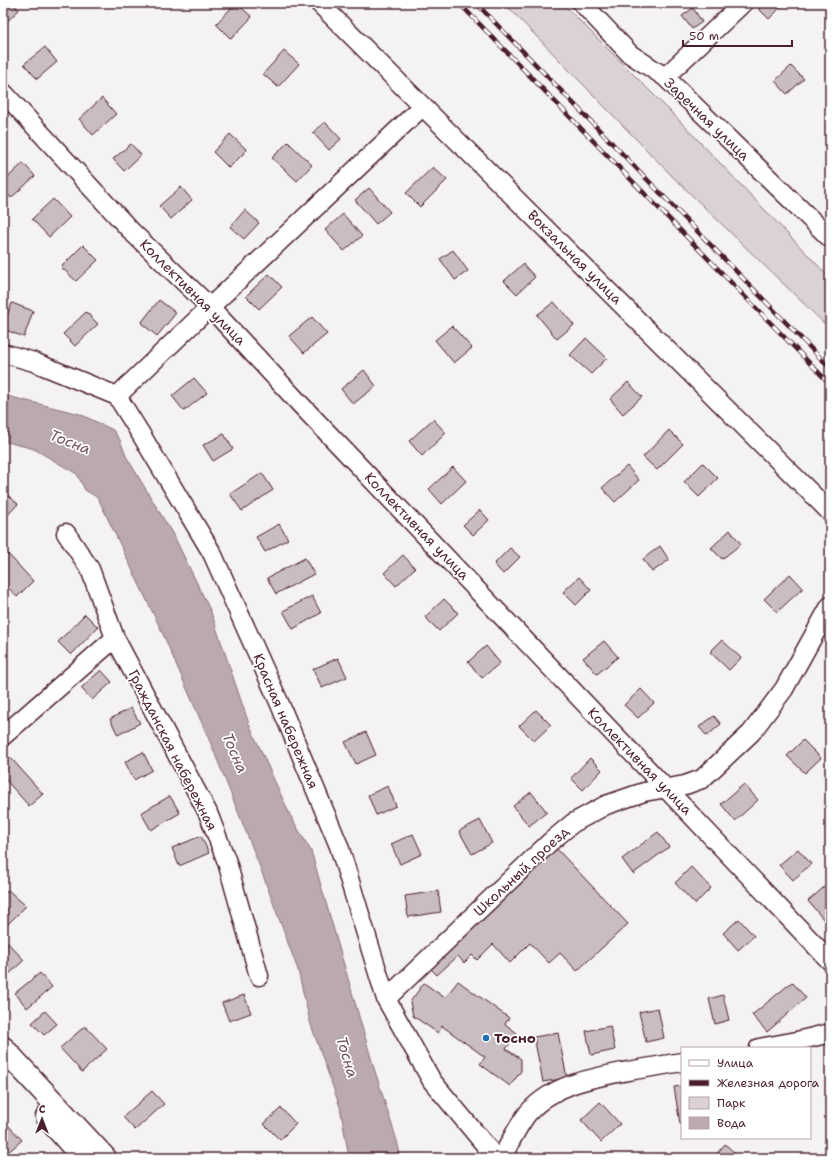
<svg xmlns="http://www.w3.org/2000/svg" width="833" height="1161" font-family="'Shantell Sans',sans-serif">
  <style>
    .green { fill: #dbd2d5; stroke: #927880 }
    .water { fill: #baa9ae; stroke: #8d727a }
    .building { fill: #cabdc1; stroke: #4a1f2b }
    .lines { fill: none; stroke-linecap: round; stroke-linejoin: round }
    .minor-casing { stroke: #4a1f2b; stroke-width: 21 }
    .major-casing { stroke: #4a1f2b; stroke-width: 25 }
    .minor { stroke: #fff; stroke-width: 18 }
    .major { stroke: #fff; stroke-width: 22 }
    .rail-casing { stroke: #4a1f2b; stroke-width: 4.5 }
    .rail { stroke: #fff; stroke-width: 3; stroke-dasharray: 9; stroke-linecap: butt }
    .poi-dot { fill: #1f6fb2; stroke: #fff; stroke-width: 1.5 }
    .labels { text-anchor: middle; stroke-width: 3.5; stroke-linejoin: round; paint-order: stroke }
    .street-label { font-size: 14px; fill: #4a1f2b; stroke: #fff }
    .poi-label { font-size: 14px; font-weight: bold; fill: #4a1f2b; stroke: #fff; text-anchor: start }
    .water-label { font-size: 15px; font-style: italic; fill: #714f59; stroke: #fff }
  </style>
  <rect width="100%" height="100%" fill="#f4f2f2"/>
  <filter id="ink" filterUnits="userSpaceOnUse"><feTurbulence type="fractalNoise" baseFrequency=".025" numOctaves="2"/><feDisplacementMap in="SourceGraphic" scale="8" xChannelSelector="R" yChannelSelector="G"/><feConvolveMatrix kernelMatrix="1 2 1 2 8 2 1 2 1" color-interpolation-filters="sRGB"/></filter>
  <g filter="url(#ink)">
    <path class="green" d="M 504,3 L 562,3 L 675,116 L 830,278 L 830,329 L 670,174 Z"/>
    <path class="water" d="M 3,395 L 80,414 L 113,430 L 120,440 L 126,456 L 175,538 L 211,612 L 249,724 L 290,815 L 311,851 L 374,1068 L 397,1141 L 401,1158 L 349,1158 L 340,1107 L 310,1022 L 298,970 L 258,862 L 211,744 L 162,632 L 98,498 L 85,490 L 77,474 L 34,449 L 3,441 Z"/>
    <path class="building" d="M 3,3 L 13,3 L 19,10 L 3,25 Z
      M 236,3 L 252,17 L 231,39 L 216,24 Z
      M 763,3 L 785,3 L 769,19 L 758,8 Z
      M 693,8 L 702,22 L 692,29 L 682,16 Z
      M 45,47 L 57,62 L 37,79 L 24,64 Z
      M 284,51 L 299,64 L 278,87 L 263,74 Z
      M 791,66 L 804,79 L 787,94 L 775,81 Z
      M 102,98 L 116,114 L 93,135 L 79,119 Z
      M 325,122 L 341,139 L 329,150 L 313,133 Z
      M 230,134 L 247,150 L 229,168 L 213,152 Z
      M 288,142 L 312,165 L 297,181 L 272,158 Z
      M 131,144 L 141,155 L 124,171 L 113,159 Z
      M 23,163 L 35,176 L 11,198 L 3,189 L 3,182 Z
      M 433,167 L 447,180 L 420,207 L 406,193 Z
      M 181,187 L 192,200 L 171,219 L 159,206 Z
      M 369,188 L 390,212 L 376,224 L 355,200 Z
      M 53,199 L 70,217 L 49,237 L 32,219 Z
      M 245,210 L 259,223 L 244,239 L 230,227 Z
      M 343,214 L 362,236 L 344,251 L 325,230 Z
      M 83,245 L 98,260 L 76,281 L 61,267 Z
      M 453,250 L 468,271 L 455,280 L 440,259 Z
      M 523,264 L 535,277 L 517,294 L 504,281 Z
      M 269,274 L 282,287 L 259,309 L 246,296 Z
      M 159,300 L 176,313 L 157,336 L 141,323 Z
      M 554,302 L 574,325 L 557,339 L 537,315 Z
      M 12,303 L 33,311 L 24,337 L 3,329 L 3,326 Z
      M 86,312 L 98,324 L 75,346 L 63,334 Z
      M 312,317 L 327,334 L 304,353 L 289,336 Z
      M 452,326 L 472,348 L 454,363 L 435,340 Z
      M 586,338 L 607,358 L 591,374 L 570,355 Z
      M 364,370 L 376,386 L 353,404 L 341,389 Z
      M 194,378 L 207,393 L 184,411 L 172,396 Z
      M 628,382 L 642,397 L 623,414 L 610,399 Z
      M 433,419 L 446,433 L 422,456 L 409,441 Z
      M 669,430 L 683,444 L 657,470 L 643,457 Z
      M 224,434 L 233,449 L 213,461 L 203,445 Z
      M 703,463 L 718,478 L 699,497 L 684,482 Z
      M 627,466 L 639,480 L 615,502 L 602,488 Z
      M 453,467 L 466,481 L 442,504 L 429,489 Z
      M 262,473 L 273,490 L 242,511 L 230,494 Z
      M 3,491 L 18,504 L 3,520 Z
      M 480,510 L 489,520 L 473,535 L 463,525 Z
      M 279,524 L 288,539 L 265,552 L 256,537 Z
      M 730,530 L 741,544 L 722,559 L 711,548 Z
      M 660,546 L 669,560 L 652,572 L 643,559 Z
      M 510,548 L 520,557 L 503,574 L 494,564 Z
      M 8,554 L 33,581 L 17,597 L 3,582 L 3,559 Z
      M 403,555 L 415,568 L 396,586 L 384,573 Z
      M 305,558 L 314,574 L 276,594 L 267,578 Z
      M 790,574 L 803,588 L 777,612 L 764,599 Z
      M 579,577 L 591,590 L 576,605 L 563,592 Z
      M 312,596 L 321,613 L 293,629 L 283,611 Z
      M 444,599 L 458,613 L 439,631 L 425,617 Z
      M 85,614 L 98,627 L 71,655 L 58,642 Z
      M 722,640 L 741,658 L 729,670 L 710,652 Z
      M 604,641 L 618,657 L 597,674 L 583,658 Z
      M 486,646 L 500,663 L 482,678 L 468,662 Z
      M 338,658 L 347,677 L 322,688 L 313,669 Z
      M 101,670 L 112,682 L 92,700 L 81,688 Z
      M 641,689 L 654,703 L 638,718 L 624,705 Z
      M 131,708 L 140,723 L 118,735 L 110,719 Z
      M 536,710 L 551,725 L 534,741 L 519,726 Z
      M 714,716 L 721,724 L 707,736 L 699,727 Z
      M 366,732 L 376,755 L 356,764 L 345,742 Z
      M 803,740 L 821,758 L 805,773 L 787,756 Z
      M 143,752 L 152,770 L 134,780 L 125,762 Z
      M 10,757 L 43,794 L 29,806 L 3,777 L 3,763 Z
      M 590,758 L 602,770 L 583,790 L 571,778 Z
      M 744,784 L 758,800 L 735,821 L 721,804 Z
      M 388,786 L 396,806 L 376,815 L 368,795 Z
      M 531,792 L 547,812 L 529,826 L 513,806 Z
      M 170,796 L 180,813 L 151,830 L 141,813 Z
      M 480,820 L 492,843 L 472,854 L 459,831 Z
      M 658,832 L 669,847 L 633,874 L 622,859 Z
      M 413,834 L 422,854 L 400,864 L 391,844 Z
      M 201,836 L 209,853 L 179,866 L 172,848 Z
      M 554,846 L 628,924 L 577,971 L 560,953 L 549,963 L 530,943 L 510,963 L 493,944 L 477,960 L 472,955 L 464,963 L 458,956 L 437,975 L 427,965 Z
      M 798,849 L 811,864 L 793,880 L 779,865 Z
      M 691,867 L 711,888 L 695,904 L 675,883 Z
      M 829,883 L 830,884 L 830,915 L 824,920 L 808,901 Z
      M 8,890 L 26,906 L 6,926 L 3,923 L 3,896 Z
      M 438,891 L 441,912 L 408,917 L 405,896 Z
      M 739,919 L 754,936 L 738,950 L 723,933 Z
      M 5,940 L 24,960 L 3,980 L 3,942 Z
      M 40,973 L 52,987 L 27,1008 L 15,993 Z
      M 458,981 L 509,1018 L 505,1024 L 517,1033 L 506,1049 L 521,1059 L 521,1071 L 510,1086 L 480,1064 L 485,1057 L 442,1026 L 438,1033 L 413,1016 L 410,1002 L 424,983 L 445,998 Z
      M 792,982 L 806,998 L 767,1032 L 752,1015 Z
      M 244,995 L 251,1013 L 229,1021 L 222,1003 Z
      M 723,995 L 729,1020 L 715,1024 L 709,999 Z
      M 658,1008 L 664,1038 L 646,1042 L 639,1012 Z
      M 45,1011 L 57,1024 L 44,1035 L 32,1023 Z
      M 85,1026 L 107,1049 L 82,1072 L 60,1048 Z
      M 610,1026 L 615,1050 L 591,1055 L 586,1031 Z
      M 558,1033 L 567,1078 L 543,1082 L 534,1037 Z
      M 682,1086 L 682,1124 L 680,1124 L 674,1087 Z
      M 152,1091 L 164,1104 L 135,1130 L 123,1117 Z
      M 600,1102 L 620,1124 L 601,1142 L 581,1120 Z
      M 281,1108 L 296,1124 L 280,1140 L 264,1124 Z
      M 5,1122 L 22,1140 L 3,1157 L 3,1124 Z
      M 725,1144 L 738,1156 L 736,1158 L 713,1158 Z"/>
    <g class="lines">
      <defs>
        <path id="minor" d="M 319,3 L 830,512
          M 582,3 L 630,54 L 665,77 L 830,238
          M 665,77 L 743,3
          M 3,92 L 132,232 L 210,307 L 300,404 L 830,961
          M 3,353 L 34,362 L 117,396 L 142,436 L 212,553 L 279,702 L 339,846 L 386,999 L 432,1081 L 496,1158
          M 117,396 L 210,307 L 423,106
          M 66,533 L 90,569 L 115,638 L 208,813 L 227,862 L 259,976
          M 3,736 L 115,638
          M 386,999 L 550,842 L 573,823 L 606,805 L 644,792 L 685,785 L 702,779 L 751,733 L 784,689 L 830,606
          M 759,1048 L 797,1041 L 830,1033
          M 502,1158 C 510,1142 517,1127 528,1113 C 553,1084 592,1078 628,1071 C 646,1068 664,1065 682,1062"/>
        <path id="major" d="M 3,1048 L 105,1158
          M 47,1117 L 83,1158"/>
      </defs>
      <use href="#minor" class="minor-casing"/>
      <use href="#major" class="major-casing"/>
      <use href="#minor" class="minor"/>
      <use href="#major" class="major"/>
      <defs>
        <path id="rail" d="M 459,3 L 830,384
          M 476,3 L 830,368"/>
      </defs>
      <use href="#rail" class="rail-casing"/>
      <use href="#rail" class="rail"/>
    </g>
  </g>
  <circle class="poi-dot" cx="486" cy="1038" r="4"/>
  <g class="labels">
    <g class="street-label">
      <text transform="translate(707 119) rotate(44)" y="5">Заречная улица</text>
      <text transform="translate(575 257) rotate(45)" y="5">Вокзальная улица</text>
      <text transform="translate(193 292) rotate(45)" y="5">Коллективная улица</text>
      <text transform="translate(417 526) rotate(46)" y="5">Коллективная улица</text>
      <text transform="translate(286 721) rotate(67)" y="5">Красная набережная</text>
      <text transform="translate(173 750) rotate(63)" y="5">Гражданская набережная</text>
      <text transform="translate(640 761) rotate(46)" y="5">Коллективная улица</text>
      <text transform="translate(521 871) rotate(-43)" y="5">Школьный проезд</text>
    </g>
    <g class="poi-label">
      <text x="494" y="1043">Тосно</text>
    </g>
    <g class="water-label">
      <text transform="translate(70 442) rotate(21)" y="5">Тосна</text>
      <text transform="translate(235 753) rotate(67)" y="5">Тосна</text>
      <text transform="translate(347 1057) rotate(73)" y="5">Тосна</text>
    </g>
  </g>
  <rect width="833" height="1161" fill="none" stroke="#fff" stroke-width="16"/>
  <rect x="8" y="8" width="817" height="1145" fill="none" stroke="#4a1f2b" stroke-width="1.5" filter="url(#ink)"/>
  <rect x="681" y="1047" width="130" height="92" fill="#ffffff" stroke="#b7a5aa"/>
  <rect x="689" y="1060" width="20" height="6" fill="#ffffff" stroke="#b7a5aa"/>
  <text x="717" y="1067" font-size="12" fill="#4a1f2b">Улица</text>
  <rect x="689" y="1080" width="20" height="6" fill="#4a1f2b" stroke="#b7a5aa"/>
  <text x="717" y="1087" font-size="12" fill="#4a1f2b">Железная дорога</text>
  <rect x="689" y="1097" width="20" height="12" fill="#dbd2d5" stroke="#b7a5aa"/>
  <text x="717" y="1107" font-size="12" fill="#4a1f2b">Парк</text>
  <rect x="689" y="1117" width="20" height="12" fill="#baa9ae" stroke="#b7a5aa"/>
  <text x="717" y="1127" font-size="12" fill="#4a1f2b">Вода</text>
  <g transform="translate(42 1119)" stroke="#ffffff" stroke-width="3" paint-order="stroke">
  <path d="M0-3L7 15L0 10L-7 15Z" fill="#4a1f2b"/>
  <text y="-6" font-size="11" font-weight="bold" text-anchor="middle" fill="#4a1f2b">С</text>
  </g>
  <path d="M683 40v6h109v-6" fill="none" stroke="#4a1f2b" stroke-width="2"/>
  <text x="689" y="40" font-size="12" fill="#4a1f2b" stroke="#ffffff" stroke-width="3" paint-order="stroke">50 m</text>
</svg>
